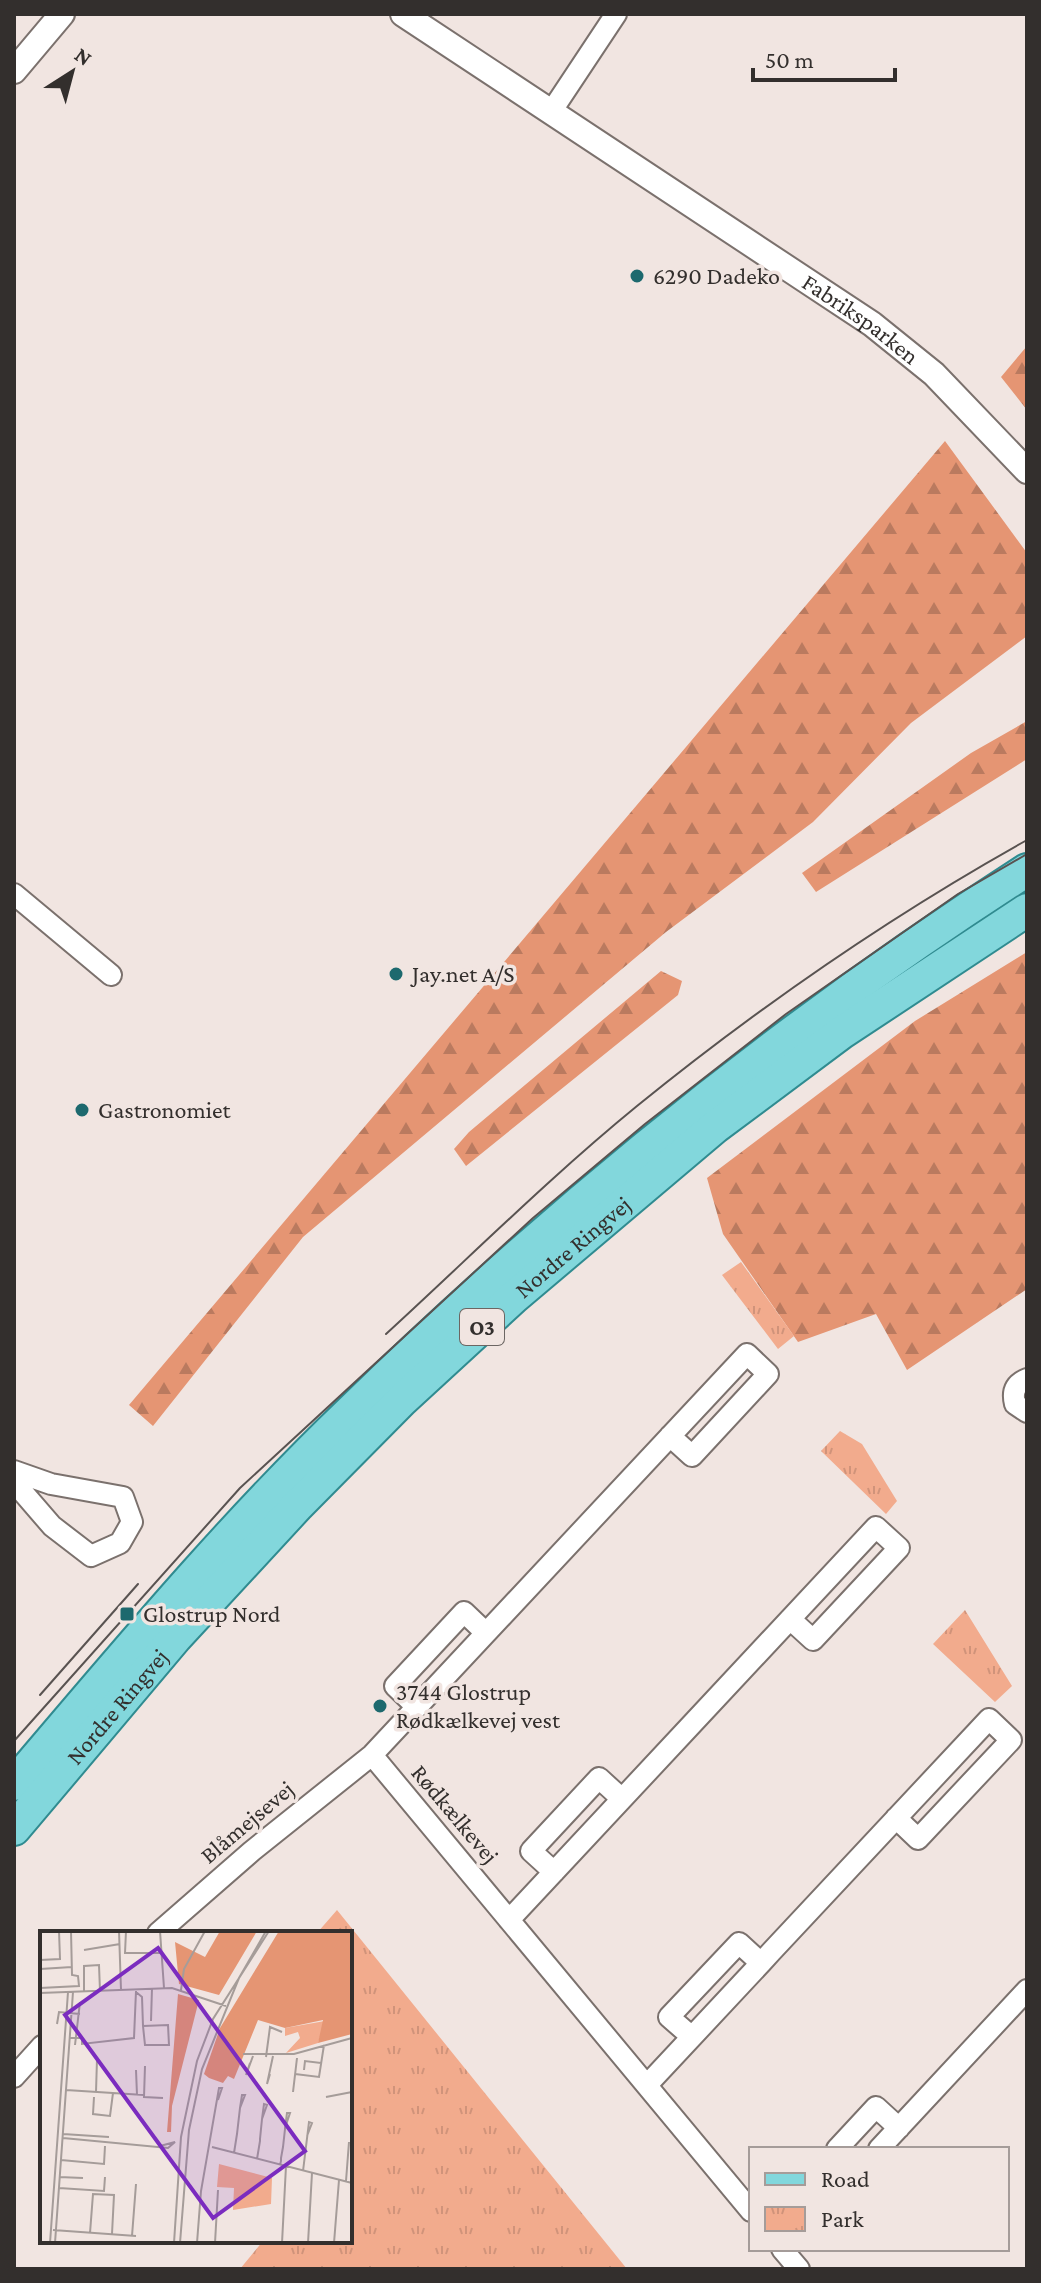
<svg xmlns="http://www.w3.org/2000/svg" width="1041" height="2283" font-family="'Crimson Pro',serif">
  <style>
    .forest { fill: url(#forest-firs) }
    .park { fill: url(#park-tufts) }
    .lines { fill: none; stroke-linecap: round; stroke-linejoin: round }
    .minor-casing { stroke: #7b716d; stroke-width: 24 }
    .tertiary-casing { stroke: #7b716d; stroke-width: 28 }
    .primary-casing { stroke: #308b90; stroke-width: 36 }
    .minor { stroke: #fff; stroke-width: 20 }
    .tertiary { stroke: #fff; stroke-width: 24 }
    .primary { stroke: #82d7dc; stroke-width: 32 }
    .tram { stroke: #595351; stroke-width: 2 }
    .poi-dot { fill: #1d696e; stroke: #f1e5e1; stroke-width: 3 }
    .labels { text-anchor: middle; stroke-width: 7; stroke-linejoin: round; paint-order: stroke }
    .shield { fill: #f1e5e1; stroke: #6c6663; stroke-width: 2 }
    .shield-label { font-size: 22px; font-weight: bold; fill: #332f2d }
    .poi-label { font-size: 24px; fill: #332f2d; stroke: #f1e5e1; text-anchor: start }
    .street-label { font-size: 24px; fill: #332f2d; stroke: #f1e5e1 }
    .inset-road { fill: none; stroke: #a59c99; stroke-width: 2 }
    .view { fill: #7b2cbf; fill-opacity: 0.15; stroke: #7b2cbf; stroke-width: 4 }
    .inset-edge { fill: none; stroke: #332f2d; stroke-width: 4 }
  </style>
  <defs>
    <pattern id="forest-firs" width="22" height="20" patternUnits="userSpaceOnUse" patternTransform="scale(2)"><rect width="22" height="20" fill="#e59573"/><path d="M5 1l3.5 6h-7zM16 11l3.5 6h-7z" fill="#ba7a5f"/></pattern>
    <pattern id="park-tufts" width="24" height="20" patternUnits="userSpaceOnUse" patternTransform="scale(2)"><rect width="24" height="20" fill="#f2ab8d"/><path d="M3 7l-1-3M5 7V3M7 7l1-3M15 17l-1-3M17 17v-4M19 17l1-3" fill="none" stroke="#d0937a"/></pattern>
  </defs>
  <rect width="100%" height="100%" fill="#f1e5e1"/>
  <path class="forest" d="M 1027,346 L 1027,410 L 1001,377 Z
    M 945,441 L 1027,553 L 1027,636 L 911,723 L 813,822 L 666,932 L 303,1237 L 153,1426 L 129,1405 Z
    M 1027,721 L 1027,759 L 816,892 L 802,873 L 971,753 Z
    M 1027,952 L 1027,1289 L 907,1370 L 876,1314 L 798,1342 L 723,1234 L 707,1178 L 915,1021 Z
    M 661,971 L 682,981 L 678,995 L 466,1166 L 454,1149 L 469,1132 Z"/>
  <path class="park" d="M 741,1262 L 794,1336 L 778,1349 L 722,1275 Z
    M 840,1431 L 862,1444 L 897,1501 L 886,1514 L 821,1451 Z
    M 965,1610 L 1012,1686 L 995,1702 L 933,1644 Z
    M 337,1910 L 627,2269 L 240,2269 L 263,2241 L 350,2241 L 350,1933 L 317,1933 Z"/>
  <g class="lines">
    <defs>
      <path id="minor" d="M 551,112 L 616,14
        M 14,894 L 111,975
        M 1027,1379 C 1015,1384 1012,1392 1015,1404 L 1027,1412
        M 14,1471 L 51,1484 L 123,1497 L 132,1522 L 120,1543 L 91,1556 L 52,1526 L 14,1482
        M 417,1707 L 395,1686 L 464,1612 L 486,1633
        M 372,1755 L 751,2211
        M 554,1872 L 531,1851 L 599,1778 L 622,1799
        M 509,1920 C 631,1789 754,1658 876,1527 L 899,1548 L 813,1640 L 790,1619
        M 158,1933 L 252,1851 L 372,1755 L 747,1354 L 768,1374 L 692,1456 L 670,1436
        M 692,2037 L 669,2017 L 739,1943 L 761,1963
        M 14,2077 L 42,2046
        M 647,2085 L 761,1963 L 771,1952 L 989,1719 L 1011,1740 L 918,1839 L 896,1818
        M 837,2149 L 876,2107 L 899,2128
        M 879,2149 L 1027,1990
        M 782,2249 L 799,2269"/>
      <g id="tertiary">
        <path id="s1" d="M 403,14 L 872,324 L 934,374 L 1027,471"/>
        <path d="M 14,71 L 62,14"/>
      </g>
      <g id="primary">
        <path d="M 14,1784 C 123,1656 230,1527 351,1411 C 558,1209 784,1026 1027,870"/>
        <path id="s2" d="M 14,1829 L 176,1637 L 298,1505 L 401,1401 L 514,1297 L 715,1127 L 841,1033 L 1027,910"/>
      </g>
    </defs>
    <use href="#minor" class="minor-casing"/>
    <use href="#tertiary" class="tertiary-casing"/>
    <use href="#primary" class="primary-casing"/>
    <use href="#minor" class="minor"/>
    <use href="#tertiary" class="tertiary"/>
    <use href="#primary" class="primary"/>
    <path class="tram" d="M 386,1334 C 469,1258 550,1177 637,1106 C 759,1007 889,917 1027,840
      M 40,1695 L 138,1584
      M 14,1741 L 240,1488 L 533,1218 L 645,1124 L 786,1014 L 958,894 L 1027,854"/>
  </g>
  <g class="poi-dot">
    <circle cx="637" cy="276" r="8"/>
    <circle cx="396" cy="974" r="8"/>
    <circle cx="82" cy="1110" r="8"/>
    <rect x="119" y="1606" width="16" height="16" rx="4"/>
    <circle cx="380" cy="1706" r="8"/>
  </g>
  <g class="labels">
    <rect class="shield" x="460" y="1309" width="44" height="36" rx="6"/>
    <g class="shield-label">
      <text x="482" y="1335">O3</text>
    </g>
    <g class="poi-label">
      <text x="653" y="284">6290 Dadeko</text>
      <text x="412" y="982">Jay.net A/S</text>
      <text x="98" y="1118">Gastronomiet</text>
      <text x="143" y="1622">Glostrup Nord</text>
      <text x="396" y="1700">3744 Glostrup<tspan x="396" dy="28">Rødkælkevej vest</tspan></text>
    </g>
    <g class="street-label">
      <text dy="8" stroke="none"><textPath href="#s1" startOffset="550">Fabriksparken</textPath></text>
      <text dy="8" stroke="none"><textPath href="#s2" startOffset="808">Nordre Ringvej</textPath></text>
      <text dy="8" stroke="none"><textPath href="#s2" startOffset="160">Nordre Ringvej</textPath></text>
      <text transform="translate(455 1814) rotate(50)" y="8">Rødkælkevej</text>
      <text transform="translate(247 1822) rotate(-40)" y="8">Blåmejsevej</text>
    </g>
  </g>
  <g transform="translate(40 1931)">
    <rect width="312" height="312" fill="#f1e5e1"/>
    <path d="M 285,90 L 278,112 L 246,122 L 260,107 L 258,101 L 245,105 L 245,97 Z" fill="#f2ab8d"/>
    <path d="M 180,0 L 217,0 L 179,64 L 139,53 L 135,11 L 165,26 ZM 239,0 L 312,0 L 312,103 L 278,112 L 283,89 L 245,97 L 218,89 L 194,148 L 188,145 L 183,152 L 169,147 L 164,143 L 180,97 ZM 138,63 L 159,69 L 132,175 L 131,201 L 127,201 Z" fill="#e59573"/>
    <path d="M 179,233 L 232,247 L 231,273 L 193,279 L 194,257 L 177,256 Z" fill="#f2ab8d"/>
    <path class="inset-road" d="M 41,0 L 79,0M 79,0 L 81,59M 86,0 L 85,22 L 122,22M 120,0 L 124,57M 44,19 L 80,13M 0,29 L 20,28 L 19,0M 0,38 L 32,36M 0,57 L 39,55 L 38,45 L 32,44 L 31,0M 141,59 L 144,38 L 165,0M 44,60 L 44,35 L 59,34 L 60,60M 96,61 L 102,66 L 103,95 L 105,114 L 129,114 L 128,94 L 103,95M 0,62 L 132,57 L 186,75M 111,90 L 112,57M 17,93 L 19,81 L 40,83M 30,107 L 42,107 L 42,113 L 94,107 L 96,60M 35,114 L 40,71M 203,123 L 254,123 L 312,107M 226,126 L 230,96 L 242,101M 210,132 L 206,144 L 213,125M 105,135 L 104,166 L 123,167M 96,139 L 97,164M 264,139 L 265,130 L 281,132M 230,143 L 227,153 L 233,125M 255,143 L 279,146 L 284,114M 26,159 L 104,164M 56,161 L 57,128M 253,161 L 257,127M 54,166 L 53,183 L 70,185 L 73,162M 286,166 L 312,161M 23,203 L 69,206M 23,207 L 128,217 L 135,211 L 120,215M 172,216 L 312,252M 194,222 L 197,203 L 200,177 L 202,164 L 205,164 L 200,177M 217,228 L 220,210 L 220,208 L 222,188 L 224,173 L 227,174 L 222,188M 21,229 L 64,233 L 65,215M 240,234 L 241,230 L 241,227 L 243,216 L 245,198 L 245,197 L 247,182 L 250,182 L 245,197M 263,240 L 264,232 L 269,191 L 272,192 L 267,205M 19,246 L 43,247M 306,250 L 309,211M 19,257 L 64,260 L 65,246M 13,299 L 96,305M 50,302 L 53,263 L 74,264 L 72,303M 92,305 L 96,253M 10,312 L 28,61M 15,312 L 33,61M 134,312 L 141,206 L 157,130 L 173,88 L 229,0M 140,312 L 149,199 L 162,138 L 199,47 L 226,0M 157,312 L 161,260 L 179,157 L 182,157 L 178,169M 175,312 L 178,259M 242,312 L 246,235M 268,312 L 272,242M 294,312 L 299,249"/>
    <path class="view" d="M 118,17 L 265,220 L 173,287 L 25,84 Z"/>
    <rect width="312" height="312" class="inset-edge"/>
  </g>
  <rect width="1041" height="2283" fill="none" stroke="#332f2d" stroke-width="32"/>
  <rect x="749" y="2147" width="260" height="104" fill="#f1e5e1" stroke="#a59c99" stroke-width="2"/>
  <rect x="765" y="2173" width="40" height="12" fill="#82d7dc" stroke="#a59c99" stroke-width="2"/>
  <text x="821" y="2187" font-size="24" fill="#332f2d">Road</text>
  <rect x="765" y="2207" width="40" height="24" fill="url(#park-tufts)" stroke="#a59c99" stroke-width="2"/>
  <text x="821" y="2227" font-size="24" fill="#332f2d">Park</text>
  <g transform="translate(72 72) rotate(36)" stroke="#f1e5e1" stroke-width="6" paint-order="stroke">
  <path d="M0-6L14 30L0 20L-14 30Z" fill="#332f2d"/>
  <text y="-12" font-size="22" font-weight="bold" text-anchor="middle" fill="#332f2d">N</text>
  </g>
  <path d="M753 68v12h142v-12" fill="none" stroke="#332f2d" stroke-width="4"/>
  <text x="765" y="68" font-size="24" fill="#332f2d" stroke="#f1e5e1" stroke-width="6" paint-order="stroke">50 m</text>
</svg>
